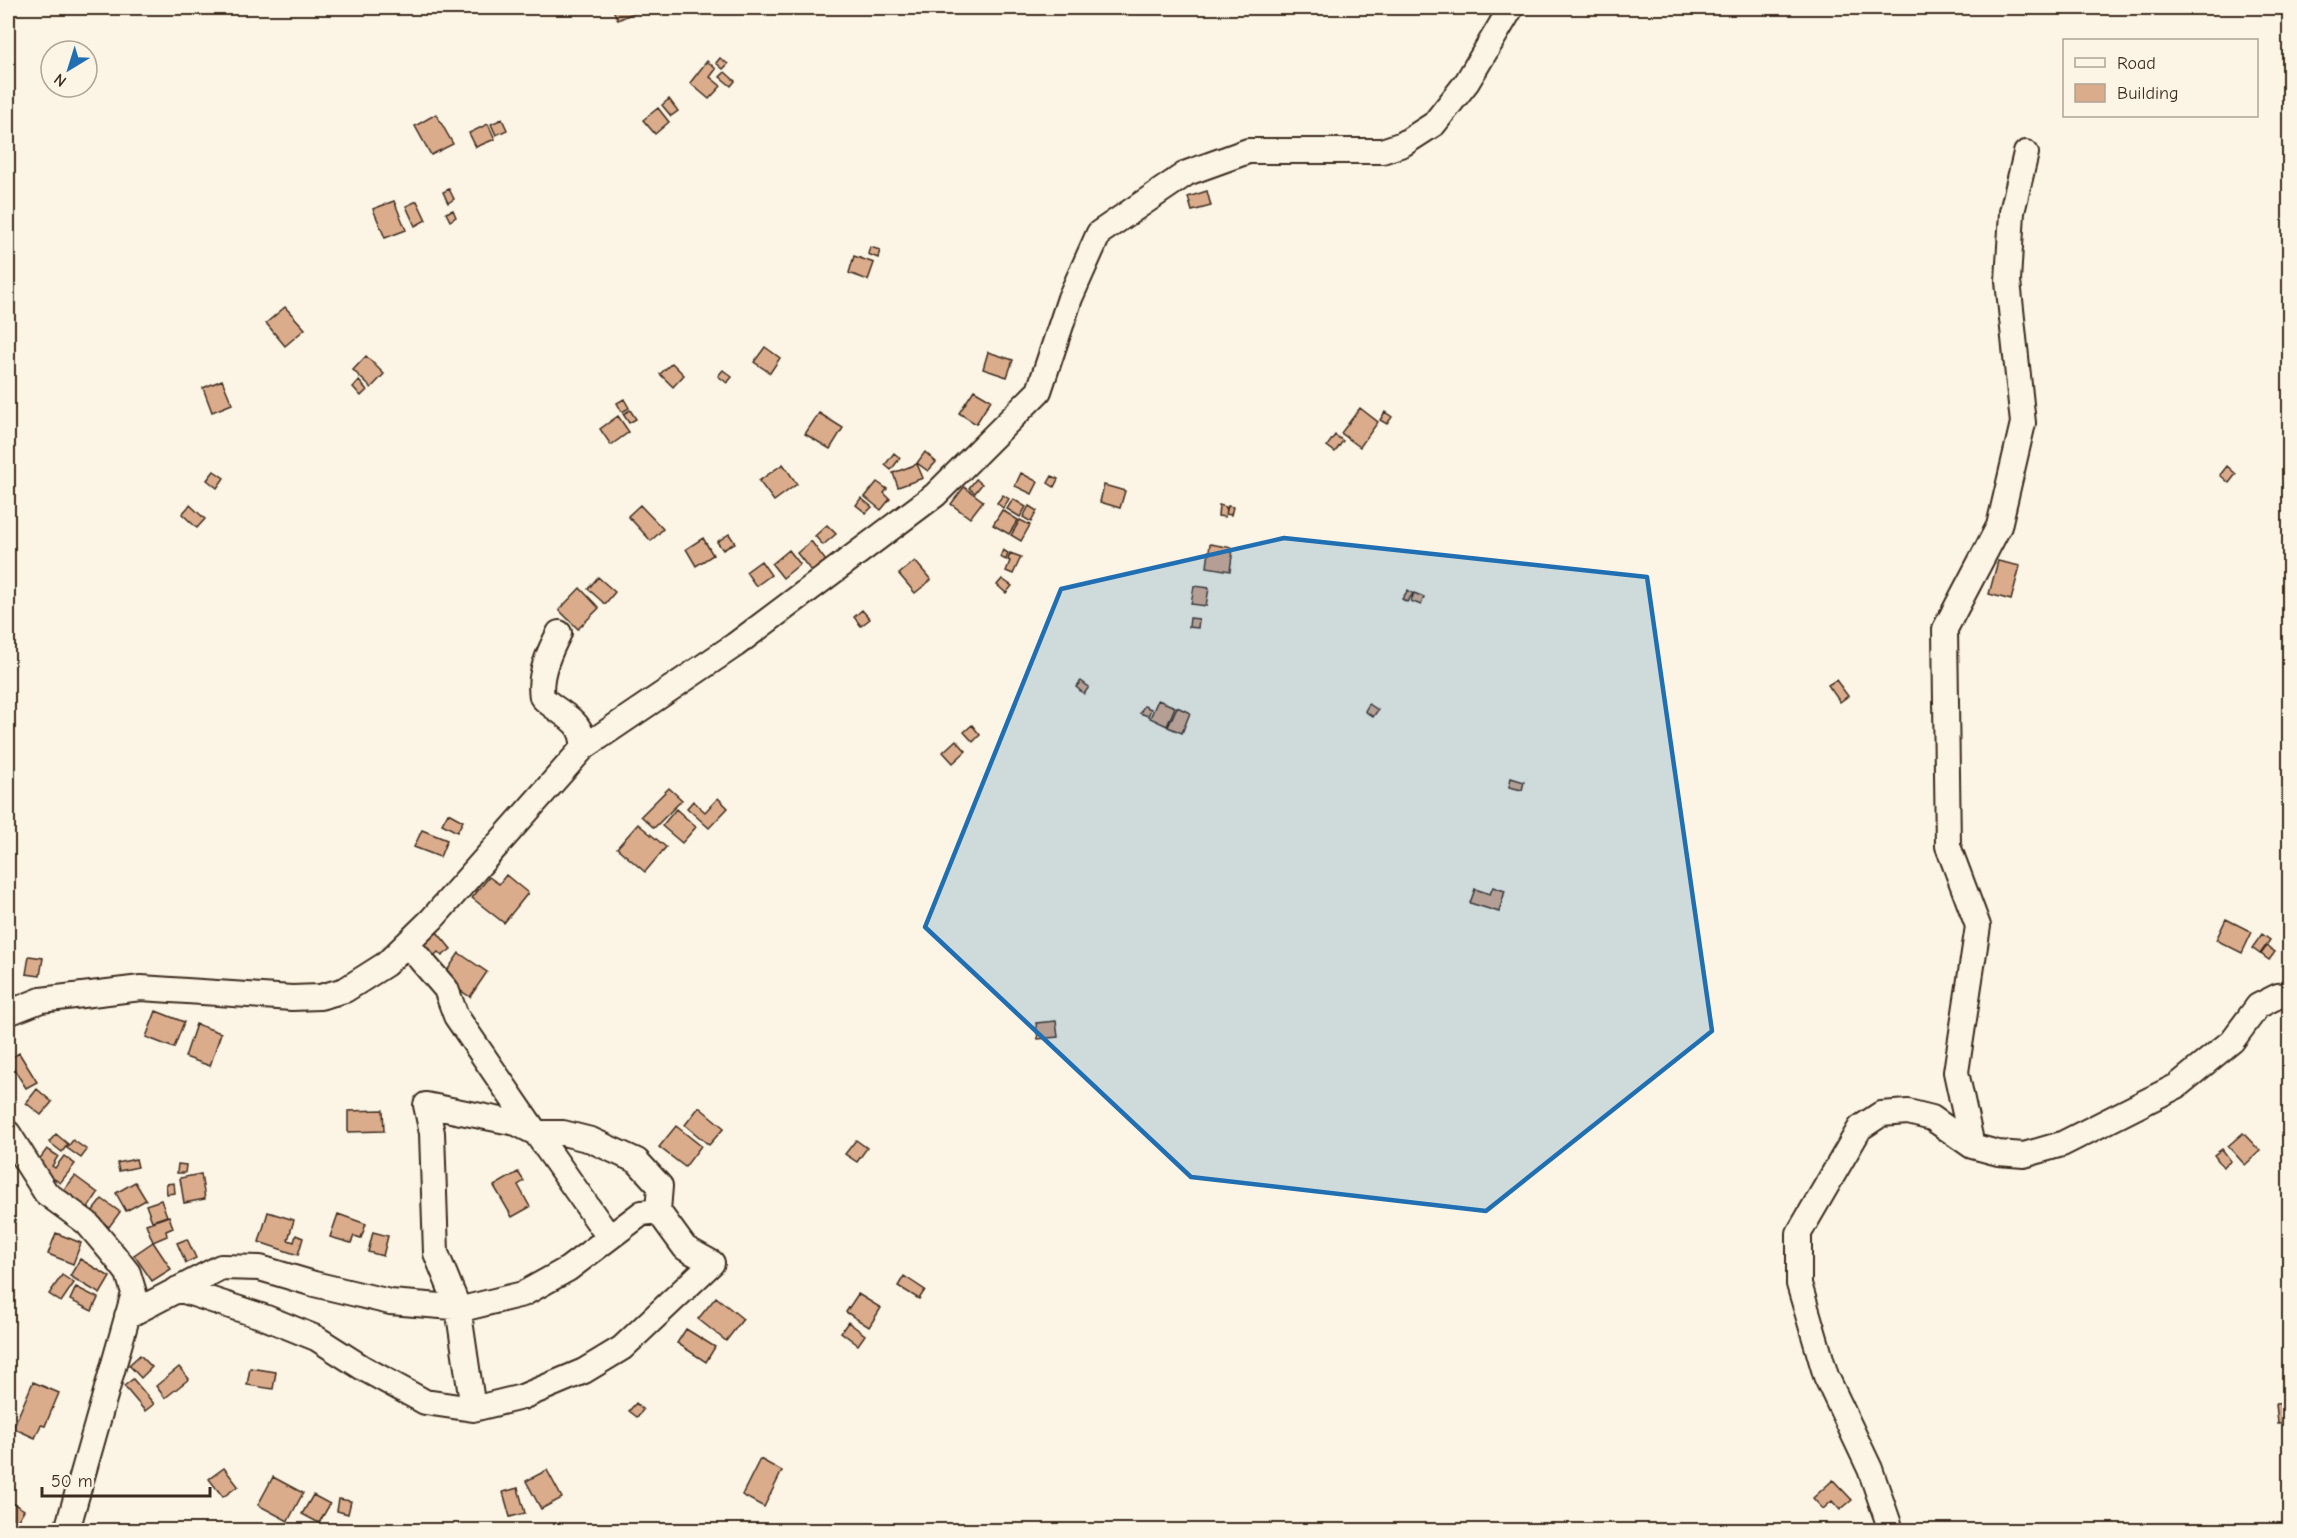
<svg xmlns="http://www.w3.org/2000/svg" width="2297" height="1538" font-family="'Comic Neue',sans-serif">
  <style>
    .building { fill: #dbac8c; stroke: #3b2a1e; stroke-width: 1.5 }
    .lines { fill: none; stroke-linecap: round; stroke-linejoin: round }
    .street-casing { stroke: #3b2a1e; stroke-width: 28 }
    .street { stroke: #fcf5e5; stroke-width: 24 }
    .marked { fill: #1f6fb2; fill-opacity: 0.2; stroke: #1f6fb2; stroke-width: 4.5; stroke-linejoin: round }
  </style>
  <rect width="100%" height="100%" fill="#fcf5e5"/>
  <filter id="ink" filterUnits="userSpaceOnUse"><feTurbulence type="fractalNoise" baseFrequency=".0167" numOctaves="2"/><feDisplacementMap in="SourceGraphic" scale="12" xChannelSelector="R" yChannelSelector="G"/><feConvolveMatrix kernelMatrix="1 2 1 2 8 2 1 2 1" color-interpolation-filters="sRGB"/></filter>
  <g filter="url(#ink)">
    <path class="building" d="M 612,8 L 631,8 L 633,13 L 618,20 Z
      M 1021,8 L 1041,8 L 1024,14 Z
      M 720,58 L 728,64 L 723,69 L 716,63 Z
      M 707,61 L 716,69 L 710,77 L 721,86 L 709,99 L 690,83 Z
      M 725,72 L 735,81 L 731,86 L 720,77 Z
      M 669,99 L 678,111 L 671,116 L 662,105 Z
      M 658,108 L 669,122 L 655,134 L 643,120 Z
      M 436,114 L 453,144 L 431,155 L 415,126 Z
      M 502,119 L 507,130 L 496,135 L 491,124 Z
      M 488,124 L 495,139 L 476,147 L 469,133 Z
      M 449,189 L 454,199 L 448,203 L 443,192 Z
      M 1207,191 L 1211,206 L 1192,211 L 1188,197 Z
      M 394,201 L 406,230 L 385,238 L 373,209 Z
      M 417,201 L 426,220 L 415,226 L 406,206 Z
      M 453,210 L 456,217 L 450,221 L 446,213 Z
      M 870,247 L 880,250 L 878,258 L 868,254 Z
      M 854,256 L 874,263 L 868,280 L 849,273 Z
      M 285,307 L 305,329 L 285,346 L 266,323 Z
      M 765,347 L 780,358 L 770,373 L 754,362 Z
      M 988,352 L 1013,360 L 1007,377 L 983,369 Z
      M 366,356 L 384,374 L 371,388 L 353,370 Z
      M 672,363 L 684,375 L 673,387 L 660,374 Z
      M 723,370 L 732,377 L 727,383 L 718,376 Z
      M 222,380 L 232,404 L 212,412 L 203,388 Z
      M 359,381 L 367,390 L 361,396 L 353,387 Z
      M 974,390 L 991,400 L 976,424 L 959,413 Z
      M 624,399 L 629,408 L 622,412 L 617,403 Z
      M 1360,408 L 1378,422 L 1360,447 L 1341,433 Z
      M 630,410 L 636,419 L 629,423 L 623,414 Z
      M 1385,412 L 1392,417 L 1387,424 L 1380,420 Z
      M 819,413 L 843,428 L 830,449 L 805,434 Z
      M 618,416 L 629,432 L 611,445 L 600,429 Z
      M 1335,435 L 1343,441 L 1335,452 L 1327,446 Z
      M 925,452 L 936,462 L 928,471 L 917,463 Z
      M 894,453 L 900,458 L 891,470 L 885,465 Z
      M 783,464 L 797,484 L 774,501 L 759,481 Z
      M 917,464 L 923,478 L 898,487 L 893,473 Z
      M 2227,466 L 2236,474 L 2229,483 L 2220,475 Z
      M 214,471 L 224,478 L 217,488 L 207,480 Z
      M 1021,473 L 1038,482 L 1032,494 L 1015,486 Z
      M 1052,476 L 1058,479 L 1054,487 L 1048,483 Z
      M 976,479 L 982,484 L 975,493 L 969,488 Z
      M 877,482 L 887,489 L 884,493 L 890,499 L 881,510 L 865,497 Z
      M 1104,485 L 1125,491 L 1120,508 L 1100,502 Z
      M 964,487 L 983,501 L 970,518 L 951,504 Z
      M 1003,495 L 1009,499 L 1003,508 L 997,503 Z
      M 861,498 L 872,507 L 866,513 L 856,505 Z
      M 1013,499 L 1026,507 L 1020,517 L 1007,509 Z
      M 190,505 L 205,519 L 197,528 L 182,514 Z
      M 640,505 L 663,529 L 651,541 L 628,516 Z
      M 1219,505 L 1226,507 L 1225,517 L 1218,516 Z
      M 1029,506 L 1037,511 L 1031,522 L 1023,517 Z
      M 1228,506 L 1233,507 L 1231,515 L 1226,514 Z
      M 1002,510 L 1018,520 L 1009,534 L 993,525 Z
      M 1020,520 L 1030,525 L 1021,541 L 1011,535 Z
      M 827,525 L 836,534 L 823,545 L 815,536 Z
      M 729,534 L 735,543 L 723,550 L 717,542 Z
      M 703,538 L 713,555 L 696,566 L 686,549 Z
      M 811,541 L 826,561 L 812,572 L 797,553 Z
      M 1210,544 L 1233,548 L 1230,571 L 1207,567 Z
      M 789,550 L 800,564 L 783,578 L 772,564 Z
      M 1003,550 L 1008,553 L 1006,560 L 1000,557 Z
      M 1010,553 L 1021,557 L 1013,574 L 1006,571 L 1010,561 L 1008,560 Z
      M 761,561 L 771,575 L 756,586 L 746,572 Z
      M 915,561 L 931,580 L 915,593 L 899,574 Z
      M 1998,561 L 2020,566 L 2011,600 L 1989,594 Z
      M 598,577 L 615,592 L 605,604 L 588,589 Z
      M 1002,579 L 1012,586 L 1006,593 L 997,585 Z
      M 1194,586 L 1209,588 L 1206,606 L 1191,604 Z
      M 580,588 L 599,608 L 578,629 L 559,610 Z
      M 1408,590 L 1413,594 L 1407,602 L 1402,599 Z
      M 1414,593 L 1424,597 L 1421,605 L 1411,601 Z
      M 862,610 L 870,619 L 861,626 L 854,617 Z
      M 1190,618 L 1199,619 L 1198,628 L 1189,627 Z
      M 1836,680 L 1848,696 L 1840,702 L 1828,685 Z
      M 1081,681 L 1089,687 L 1084,694 L 1076,687 Z
      M 1158,700 L 1175,707 L 1167,726 L 1150,718 Z
      M 1369,704 L 1378,710 L 1373,717 L 1365,711 Z
      M 1144,706 L 1151,709 L 1148,716 L 1140,713 Z
      M 1177,707 L 1190,713 L 1182,733 L 1168,727 Z
      M 972,725 L 980,735 L 973,742 L 964,732 Z
      M 956,740 L 966,751 L 953,763 L 943,752 Z
      M 1511,778 L 1524,782 L 1522,790 L 1509,787 Z
      M 669,788 L 682,800 L 654,828 L 641,816 Z
      M 718,798 L 728,808 L 709,828 L 687,808 L 693,801 L 705,812 Z
      M 676,809 L 696,827 L 682,843 L 662,826 Z
      M 448,813 L 463,821 L 457,832 L 442,824 Z
      M 638,824 L 666,847 L 645,872 L 617,848 Z
      M 422,830 L 447,840 L 440,857 L 414,847 Z
      M 506,875 L 528,893 L 504,923 L 472,898 L 489,877 L 499,884 Z
      M 1493,887 L 1505,891 L 1499,912 L 1470,903 L 1475,889 L 1490,894 Z
      M 2226,919 L 2252,932 L 2242,953 L 2216,940 Z
      M 437,932 L 451,949 L 442,956 L 438,952 L 429,960 L 418,948 Z
      M 2262,934 L 2270,940 L 2260,954 L 2252,948 Z
      M 2267,946 L 2275,952 L 2269,960 L 2261,954 Z
      M 459,953 L 487,972 L 470,997 L 442,978 Z
      M 29,956 L 43,958 L 40,976 L 26,974 Z
      M 156,1011 L 184,1022 L 174,1048 L 146,1037 Z
      M 1056,1021 L 1058,1037 L 1038,1039 L 1036,1023 Z
      M 196,1024 L 221,1033 L 210,1066 L 185,1057 Z
      M 19,1053 L 37,1082 L 26,1088 L 8,1060 Z
      M 37,1089 L 52,1102 L 41,1115 L 26,1103 Z
      M 699,1107 L 724,1128 L 709,1145 L 685,1125 Z
      M 383,1110 L 384,1131 L 348,1132 L 348,1111 Z
      M 676,1126 L 701,1146 L 685,1167 L 659,1147 Z
      M 2243,1133 L 2260,1151 L 2245,1165 L 2228,1146 Z
      M 56,1134 L 68,1144 L 62,1152 L 49,1142 Z
      M 73,1140 L 87,1150 L 81,1158 L 67,1148 Z
      M 856,1140 L 867,1148 L 857,1162 L 845,1154 Z
      M 47,1149 L 58,1156 L 52,1166 L 55,1168 L 64,1156 L 75,1164 L 60,1183 L 35,1165 Z
      M 2222,1149 L 2231,1161 L 2223,1167 L 2214,1155 Z
      M 136,1159 L 138,1167 L 119,1171 L 117,1163 Z
      M 178,1164 L 186,1165 L 185,1173 L 177,1173 Z
      M 518,1172 L 524,1181 L 518,1185 L 530,1207 L 512,1217 L 494,1186 Z
      M 201,1174 L 205,1199 L 184,1203 L 180,1178 Z
      M 75,1176 L 98,1193 L 88,1208 L 64,1190 Z
      M 135,1182 L 146,1200 L 126,1211 L 116,1193 Z
      M 174,1183 L 175,1193 L 167,1194 L 166,1184 Z
      M 102,1199 L 120,1212 L 109,1227 L 91,1213 Z
      M 161,1200 L 167,1216 L 152,1221 L 146,1205 Z
      M 268,1212 L 294,1220 L 288,1240 L 294,1242 L 296,1235 L 303,1238 L 298,1255 L 259,1242 Z
      M 338,1214 L 366,1224 L 361,1238 L 354,1236 L 351,1243 L 330,1237 Z
      M 169,1216 L 173,1228 L 166,1231 L 167,1236 L 153,1242 L 146,1224 Z
      M 373,1232 L 388,1236 L 383,1256 L 368,1252 Z
      M 56,1233 L 81,1243 L 73,1264 L 48,1254 Z
      M 187,1239 L 196,1258 L 186,1263 L 177,1243 Z
      M 153,1242 L 171,1269 L 152,1281 L 134,1255 Z
      M 80,1259 L 110,1277 L 100,1294 L 70,1276 Z
      M 62,1275 L 74,1283 L 61,1302 L 49,1294 Z
      M 904,1276 L 925,1290 L 919,1299 L 898,1286 Z
      M 76,1287 L 98,1298 L 92,1311 L 70,1300 Z
      M 858,1294 L 881,1308 L 869,1327 L 846,1312 Z
      M 716,1297 L 743,1319 L 726,1341 L 698,1319 Z
      M 848,1322 L 865,1335 L 858,1345 L 841,1332 Z
      M 686,1329 L 715,1347 L 706,1362 L 677,1343 Z
      M 140,1355 L 152,1367 L 141,1378 L 129,1365 Z
      M 179,1367 L 189,1379 L 165,1398 L 156,1386 Z
      M 250,1368 L 276,1372 L 273,1389 L 247,1385 Z
      M 133,1379 L 154,1404 L 145,1411 L 124,1386 Z
      M 33,1382 L 59,1393 L 45,1426 L 41,1425 L 35,1438 L 13,1428 Z
      M 636,1403 L 643,1410 L 637,1417 L 629,1411 Z
      M 2290,1403 L 2290,1423 L 2278,1423 L 2276,1404 Z
      M 760,1459 L 782,1471 L 764,1507 L 742,1495 Z
      M 224,1468 L 238,1486 L 223,1497 L 209,1479 Z
      M 547,1470 L 562,1498 L 541,1509 L 526,1481 Z
      M 273,1477 L 303,1493 L 288,1521 L 258,1505 Z
      M 1833,1480 L 1852,1500 L 1840,1510 L 1832,1501 L 1823,1509 L 1813,1498 Z
      M 518,1488 L 525,1513 L 510,1517 L 503,1492 Z
      M 313,1495 L 330,1504 L 319,1523 L 302,1514 Z
      M 339,1499 L 351,1501 L 348,1514 L 337,1511 Z
      M 8,1500 L 24,1510 L 14,1527 L 8,1522 Z"/>
    <g class="lines">
      <defs>
        <path id="street" d="M 559,633 C 549,652 538,676 542,697 C 559,715 585,719 583,748
          M 407,944 L 446,989 L 456,1016 L 536,1133 L 563,1133 L 591,1140 L 637,1161 L 660,1186 L 658,1211
          M 8,1013 L 41,1000 L 141,988 L 292,998 L 320,997 L 345,990 L 386,964 L 432,919 L 583,748 L 735,645 L 935,495 L 1039,391 L 1070,298 L 1099,233 L 1187,173 L 1248,151 L 1382,151 L 1403,144 L 1434,124 L 1467,82 L 1511,8
          M 8,1133 L 46,1193 L 87,1223 L 113,1254 L 128,1273 L 134,1293 L 67,1530
          M 1972,1146 L 1956,1072 L 1978,926 L 1948,846 L 1945,629 L 1999,526 L 2023,423 L 2008,281 L 2012,212 L 2026,153
          M 127,1316 L 221,1267 L 260,1268 L 314,1284 L 390,1302 L 466,1308 L 523,1294 L 568,1269 L 642,1213 L 658,1211 L 685,1248 L 712,1263 L 622,1348 L 584,1371 L 522,1397 L 473,1409 L 425,1402 L 363,1368 L 316,1338 L 264,1317 L 178,1289
          M 473,1409 L 458,1307 L 436,1253 L 432,1133 L 426,1105 L 516,1123 L 536,1133 L 609,1237
          M 1891,1530 L 1870,1469 L 1826,1376 L 1799,1284 L 1799,1233 L 1860,1128 L 1881,1114 L 1908,1112 L 1932,1118 L 1972,1146 L 1998,1153 L 2024,1155 L 2062,1144 L 2177,1086 L 2232,1041 L 2258,1006 L 2278,996 L 2290,995"/>
      </defs>
      <use href="#street" class="street-casing"/>
      <use href="#street" class="street"/>
    </g>
  </g>
  <path class="marked" d="M 1284,538 L 1647,577 L 1712,1031 L 1486,1211 L 1191,1177 L 925,927 L 1061,589 Z"/>
  <rect width="2297" height="1538" fill="none" stroke="#fcf5e5" stroke-width="30"/>
  <rect x="15" y="15" width="2267" height="1508" fill="none" stroke="#3b2a1e" stroke-width="2" filter="url(#ink)"/>
  <rect x="2063" y="39" width="195" height="78" fill="#fcf5e5" stroke="#afa495" stroke-width="1.5"/>
  <rect x="2075" y="58" width="30" height="9" fill="#fcf5e5" stroke="#afa495" stroke-width="1.5"/>
  <text x="2117" y="69" font-size="18" fill="#3b2a1e">Road</text>
  <rect x="2075" y="84" width="30" height="18" fill="#dbac8c" stroke="#afa495" stroke-width="1.5"/>
  <text x="2117" y="99" font-size="18" fill="#3b2a1e">Building</text>
  <g transform="translate(69 69) rotate(218)"><circle r="28" fill="#fcf5e5" stroke="#afa495" stroke-width="1.5"/>
  <path d="M0-4.5L10 22L0 15L-10 22Z" fill="#1f6fb2"/>
  <text y="-9" font-size="16" font-weight="bold" text-anchor="middle" fill="#3b2a1e">N</text>
  </g>
  <path d="M42 1487v9h168v-9" fill="none" stroke="#3b2a1e" stroke-width="3"/>
  <text x="51" y="1487" font-size="18" fill="#3b2a1e" stroke="#fcf5e5" stroke-width="4.5" paint-order="stroke">50 m</text>
</svg>
